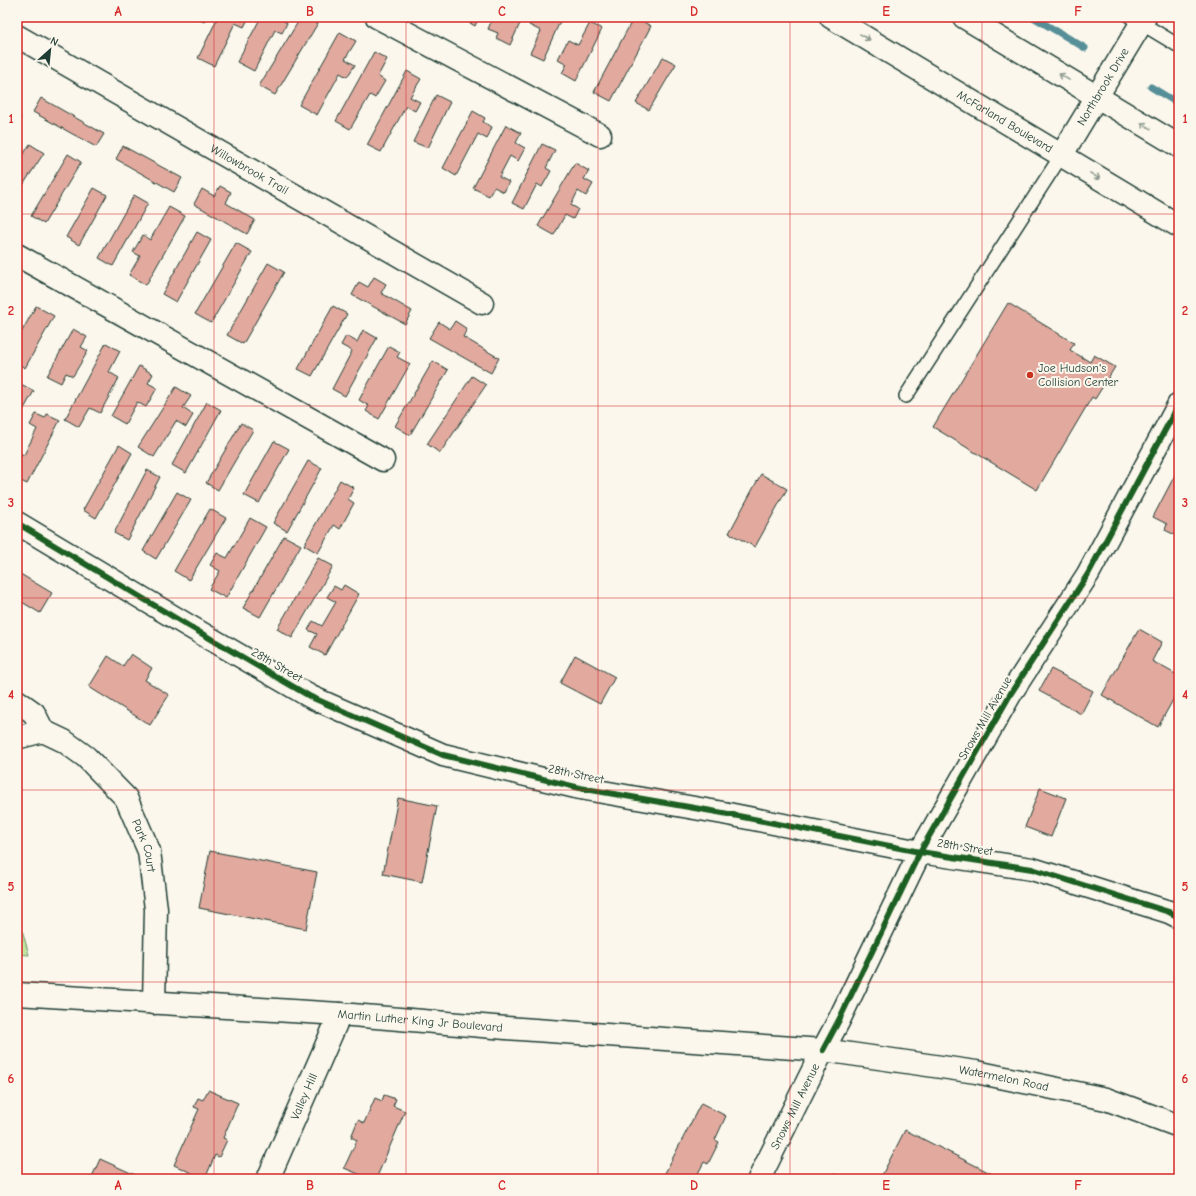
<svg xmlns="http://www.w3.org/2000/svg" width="1196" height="1196" font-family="'Comic Neue',sans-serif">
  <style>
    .forest { fill: url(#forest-crowns); stroke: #70926a }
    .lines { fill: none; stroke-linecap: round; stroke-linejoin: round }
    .stream { stroke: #568f98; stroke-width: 7 }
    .building { fill: #e2a99e; stroke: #1f3d34 }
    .lane-casing { stroke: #1f3d34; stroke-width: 16 }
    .street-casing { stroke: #1f3d34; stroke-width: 25 }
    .secondary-casing { stroke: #1f3d34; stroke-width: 25 }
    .highway-casing { stroke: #1f3d34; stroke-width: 25 }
    .lane { stroke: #fbf7ec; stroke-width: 13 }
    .street { stroke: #fbf7ec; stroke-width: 22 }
    .secondary { stroke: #fbf7ec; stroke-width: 22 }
    .highway { stroke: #fbf7ec; stroke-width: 22 }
    .cycleway-casing { stroke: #fbf7ec; stroke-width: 8 }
    .cycleway { stroke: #1b5e20; stroke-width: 6 }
    .oneway { stroke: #8d9a90 }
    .grid { fill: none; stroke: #d62828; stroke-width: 1; stroke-opacity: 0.55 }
    .poi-dot { fill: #c8321e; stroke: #fbf7ec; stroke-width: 1.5 }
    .labels { text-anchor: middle; stroke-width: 4; stroke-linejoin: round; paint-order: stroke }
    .street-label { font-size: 12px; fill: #1f3d34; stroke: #fbf7ec }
    .poi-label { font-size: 12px; fill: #1f3d34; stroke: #fbf7ec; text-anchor: start }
    .neatline { fill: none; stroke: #d62828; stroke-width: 1.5 }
    .grid-label { font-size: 13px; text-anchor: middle; font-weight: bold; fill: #d62828 }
  </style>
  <defs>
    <pattern id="forest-crowns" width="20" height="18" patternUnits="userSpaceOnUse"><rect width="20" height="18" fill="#c2e69f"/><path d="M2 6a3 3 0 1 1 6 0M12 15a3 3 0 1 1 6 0" fill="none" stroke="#a6c68a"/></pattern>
  </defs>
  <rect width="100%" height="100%" fill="#fbf7ec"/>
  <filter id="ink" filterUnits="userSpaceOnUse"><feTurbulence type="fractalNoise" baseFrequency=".025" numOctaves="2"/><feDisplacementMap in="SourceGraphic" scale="8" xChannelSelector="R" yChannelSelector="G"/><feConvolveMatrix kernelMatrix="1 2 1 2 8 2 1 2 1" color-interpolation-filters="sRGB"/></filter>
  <g filter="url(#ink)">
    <path class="forest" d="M 17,911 L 29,955 L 17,954 Z"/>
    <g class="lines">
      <path class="stream" d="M 1033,17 L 1085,48
        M 1151,87 L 1179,104"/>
    </g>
    <path class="building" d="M 195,17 L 206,17 L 204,22 Z
      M 218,17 L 245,17 L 248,19 L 244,27 L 235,23 L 214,66 L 198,58 Z
      M 261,17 L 282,17 L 281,19 L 287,23 L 282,33 L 275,30 L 254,71 L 237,62 Z
      M 301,17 L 307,17 L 318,23 L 275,95 L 259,86 Z
      M 460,17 L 479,17 L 475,26 Z
      M 493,17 L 523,17 L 510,45 L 496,38 L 498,33 L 488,29 Z
      M 532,17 L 562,17 L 543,59 L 530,53 L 541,31 L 529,25 Z
      M 634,17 L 651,26 L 611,101 L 594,92 Z
      M 590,23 L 602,29 L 576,81 L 562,73 L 567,64 L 558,59 L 568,40 L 578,45 Z
      M 340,32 L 356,41 L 345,59 L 355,65 L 347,77 L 340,73 L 317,115 L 299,105 Z
      M 374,52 L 387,59 L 378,76 L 385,81 L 375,98 L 370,95 L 350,129 L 336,121 Z
      M 663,57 L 676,64 L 649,110 L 636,103 Z
      M 407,71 L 421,79 L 410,97 L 420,102 L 415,111 L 406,106 L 381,152 L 367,145 Z
      M 436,95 L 450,102 L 428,148 L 413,142 Z
      M 41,98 L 104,134 L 96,147 L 33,112 Z
      M 473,111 L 485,118 L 483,122 L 492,127 L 487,139 L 478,134 L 456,176 L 443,168 Z
      M 17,115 L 21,117 L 17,123 Z
      M 506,125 L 521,133 L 516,143 L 525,148 L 518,161 L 510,156 L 499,177 L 509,182 L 504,192 L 494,187 L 489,196 L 473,188 Z
      M 30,144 L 44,153 L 17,194 L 17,164 Z
      M 542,144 L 555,150 L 546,168 L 551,171 L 542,187 L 537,184 L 524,209 L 512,203 Z
      M 123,146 L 182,178 L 174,192 L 116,159 Z
      M 68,154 L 81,162 L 44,224 L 31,216 Z
      M 575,163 L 589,171 L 584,179 L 593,184 L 586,196 L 578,191 L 571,205 L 578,209 L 573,219 L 565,215 L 554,235 L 538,226 Z
      M 220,186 L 231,192 L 226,203 L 255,220 L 247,234 L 194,204 L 202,189 L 214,196 Z
      M 94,188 L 107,195 L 79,245 L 66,237 Z
      M 134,195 L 148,203 L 113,266 L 99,258 Z
      M 169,207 L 185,216 L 146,285 L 129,275 L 140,256 L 133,252 L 143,235 L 150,240 Z
      M 197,232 L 211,240 L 176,302 L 162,294 Z
      M 236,243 L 252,252 L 211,323 L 195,314 Z
      M 268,263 L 284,272 L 243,344 L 227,335 Z
      M 374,277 L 386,284 L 381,293 L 412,311 L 405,324 L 352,295 L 359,282 L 368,287 Z
      M 17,296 L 21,298 L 17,306 Z
      M 1008,303 L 1074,343 L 1070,350 L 1090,362 L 1094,355 L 1115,367 L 1095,399 L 1092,397 L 1037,490 L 933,427 Z
      M 36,306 L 54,316 L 25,368 L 17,363 L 17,340 Z
      M 333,306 L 347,314 L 312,376 L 298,369 Z
      M 455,321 L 467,329 L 463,337 L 499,358 L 491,373 L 429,338 L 439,322 L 450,329 Z
      M 73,329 L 87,337 L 81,347 L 88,351 L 73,376 L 66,373 L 61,383 L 47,376 Z
      M 363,330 L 377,338 L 345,396 L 332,389 L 352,351 L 341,345 L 346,336 L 357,342 Z
      M 106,343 L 120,351 L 109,372 L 119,378 L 100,413 L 90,408 L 79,427 L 65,419 Z
      M 389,346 L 400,352 L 397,357 L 410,364 L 379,419 L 366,411 L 369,406 L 359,400 Z
      M 433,361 L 448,370 L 410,435 L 395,426 Z
      M 139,366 L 153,374 L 148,383 L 157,388 L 146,407 L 137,402 L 125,424 L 111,416 Z
      M 472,376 L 486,385 L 440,453 L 427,444 Z
      M 19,383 L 34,391 L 17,421 L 17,386 Z
      M 176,387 L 191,396 L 183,408 L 193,415 L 186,427 L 176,421 L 154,457 L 138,447 Z
      M 207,402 L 221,410 L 186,473 L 172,465 Z
      M 36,414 L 45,418 L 47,414 L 60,420 L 27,484 L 17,479 L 17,452 L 24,455 L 37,429 L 30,425 Z
      M 241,423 L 253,430 L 218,490 L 206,483 Z
      M 274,441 L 289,449 L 259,503 L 244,495 Z
      M 119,445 L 132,453 L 96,518 L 83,510 Z
      M 308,461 L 322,468 L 287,531 L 273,523 Z
      M 147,470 L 160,477 L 127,540 L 114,533 Z
      M 761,474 L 787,489 L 755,547 L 729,533 Z
      M 1175,475 L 1179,478 L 1179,537 L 1165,530 L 1167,524 L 1153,517 Z
      M 340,480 L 354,488 L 348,499 L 354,503 L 340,529 L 334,525 L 318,553 L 304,545 Z
      M 177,492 L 191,500 L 156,559 L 143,551 Z
      M 210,509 L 226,518 L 189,580 L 174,571 Z
      M 250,518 L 266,527 L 226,598 L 209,589 L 220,571 L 210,565 L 217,553 L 227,558 Z
      M 284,536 L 301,545 L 260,617 L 243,608 Z
      M 318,558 L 333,566 L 292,638 L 277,629 Z
      M 17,572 L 52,593 L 40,613 L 17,599 Z
      M 344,585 L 359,594 L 325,655 L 310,647 L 317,634 L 308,630 L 313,621 L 322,626 L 336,602 L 327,597 L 334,586 L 341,590 Z
      M 1139,629 L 1162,642 L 1152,661 L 1179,676 L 1179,689 L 1158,727 L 1102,695 Z
      M 131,654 L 152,668 L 145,680 L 169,695 L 150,725 L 89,687 L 108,656 L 123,666 Z
      M 575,655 L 615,677 L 600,704 L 560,683 Z
      M 1051,669 L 1093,691 L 1081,714 L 1039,691 Z
      M 1040,788 L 1066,798 L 1051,837 L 1025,827 Z
      M 398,798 L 437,806 L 422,882 L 383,874 Z
      M 210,851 L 317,872 L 306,929 L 199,908 Z
      M 208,1090 L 238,1103 L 223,1138 L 227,1140 L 219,1157 L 215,1155 L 205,1179 L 174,1165 L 199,1109 L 194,1107 L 198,1098 L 203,1100 Z
      M 384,1095 L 396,1099 L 393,1106 L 405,1111 L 376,1179 L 371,1179 L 344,1168 L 357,1140 L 351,1137 L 358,1120 L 364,1123 L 375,1098 L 382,1101 Z
      M 701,1103 L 726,1116 L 715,1140 L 719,1142 L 708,1164 L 704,1162 L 695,1179 L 668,1179 L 663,1177 Z
      M 905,1130 L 998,1177 L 997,1179 L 880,1179 Z
      M 100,1159 L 144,1179 L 91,1179 Z
      M 834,1174 L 844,1179 L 831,1179 Z"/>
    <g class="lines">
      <defs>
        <path id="lane" d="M 1131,17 L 1179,46
          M 906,396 L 1061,156"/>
        <g id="street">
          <path d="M 377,17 L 600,135"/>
          <path id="s1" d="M 17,36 L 482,303"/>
          <path id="s2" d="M 1061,156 L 1145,17"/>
          <path d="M 17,255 L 383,460"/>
          <path d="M 17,523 L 187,625 L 311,697 L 443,755 L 580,788 L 723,813 L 920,852 L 1032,869 L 1169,912 L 1179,917"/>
          <path d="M 17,701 L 34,713 L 43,731 L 20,737 L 17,737"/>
          <path id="s3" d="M 43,731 L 64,741 L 86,757 L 126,798 L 149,851 L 156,909 L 154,1003"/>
          <path d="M 823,1050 L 839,1020 L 920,852 L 1011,693 L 1088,574 L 1179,404"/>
          <path id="s4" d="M 268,1179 L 340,1014"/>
        </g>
        <g id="secondary">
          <path id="s5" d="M 17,994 L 340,1014 L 506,1028 L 823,1050 L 976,1072 L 1106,1099 L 1179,1126"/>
          <path id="s6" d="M 759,1179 L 823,1050"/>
        </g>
        <g id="highway">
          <path id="s7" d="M 831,17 L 1179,226"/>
          <path d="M 964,17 L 1179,146"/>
        </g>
      </defs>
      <use href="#lane" class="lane-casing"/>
      <use href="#street" class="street-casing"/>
      <use href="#secondary" class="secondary-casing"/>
      <use href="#highway" class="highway-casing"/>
      <use href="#lane" class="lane"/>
      <use href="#street" class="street"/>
      <use href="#secondary" class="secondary"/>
      <use href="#highway" class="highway"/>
      <defs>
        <path id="cycleway" d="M 17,523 L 187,625 L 311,697 L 443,755 L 580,788 L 723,813 L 920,852 L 1032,869 L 1169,912 L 1179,917
          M 823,1050 L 839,1020 L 920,852 L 1011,693 L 1088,574 L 1179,404"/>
      </defs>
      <use href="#cycleway" class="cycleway-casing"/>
      <use href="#cycleway" class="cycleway"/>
    </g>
    <defs><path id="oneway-shaft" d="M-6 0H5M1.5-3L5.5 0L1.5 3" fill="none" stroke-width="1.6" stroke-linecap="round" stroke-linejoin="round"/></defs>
    <g class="oneway">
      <use href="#oneway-shaft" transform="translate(865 37) rotate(31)"/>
      <use href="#oneway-shaft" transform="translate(1064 77) rotate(-149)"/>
      <use href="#oneway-shaft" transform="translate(1146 126) rotate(-149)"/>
      <use href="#oneway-shaft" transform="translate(1095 176) rotate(31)"/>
    </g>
  </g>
  <path class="grid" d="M 214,17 L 214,1179M 406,17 L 406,1179M 598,17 L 598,1179M 790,17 L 790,1179M 982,17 L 982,1179M 17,214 L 1179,214M 17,406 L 1179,406M 17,598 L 1179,598M 17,790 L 1179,790M 17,982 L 1179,982"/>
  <circle class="poi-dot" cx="1030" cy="375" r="4"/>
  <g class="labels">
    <g class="street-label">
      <text dy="4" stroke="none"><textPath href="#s2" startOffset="81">Northbrook Drive</textPath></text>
      <text dy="4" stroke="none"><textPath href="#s7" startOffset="203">McFarland Boulevard</textPath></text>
      <text dy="4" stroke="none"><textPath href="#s1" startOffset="268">Willowbrook Trail</textPath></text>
      <text transform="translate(277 665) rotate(30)" y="4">28th Street</text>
      <text transform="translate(985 718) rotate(-60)" y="4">Snows Mill Avenue</text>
      <text transform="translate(576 774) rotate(12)" y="4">28th Street</text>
      <text dy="4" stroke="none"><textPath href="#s3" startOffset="159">Park Court</textPath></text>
      <text transform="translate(965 847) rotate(9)" y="4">28th Street</text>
      <text dy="4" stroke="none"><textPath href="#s5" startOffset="404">Martin Luther King Jr Boulevard</textPath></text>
      <text dy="4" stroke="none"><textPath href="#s5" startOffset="991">Watermelon Road</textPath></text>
      <text dy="4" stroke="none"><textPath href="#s4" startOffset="90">Valley Hill</textPath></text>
      <text dy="4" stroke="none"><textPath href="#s6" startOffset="81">Snows Mill Avenue</textPath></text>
    </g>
    <g class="poi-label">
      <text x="1038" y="372">Joe Hudson's<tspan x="1038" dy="14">Collision Center</tspan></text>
    </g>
  </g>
  <rect width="1196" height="1196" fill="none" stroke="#fbf7ec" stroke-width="44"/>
  <g transform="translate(50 50) rotate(27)" stroke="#fbf7ec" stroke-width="3" paint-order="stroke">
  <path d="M0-3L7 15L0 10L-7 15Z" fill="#1f3d34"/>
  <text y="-6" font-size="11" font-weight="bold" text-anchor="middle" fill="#1f3d34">N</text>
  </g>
  <rect x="22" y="22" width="1152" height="1152" class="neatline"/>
  <g class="grid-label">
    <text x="118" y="16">A</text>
    <text x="310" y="16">B</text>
    <text x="502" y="16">C</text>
    <text x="694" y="16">D</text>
    <text x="886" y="16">E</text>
    <text x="1078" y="16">F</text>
    <text x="11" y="123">1</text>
    <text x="1185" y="123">1</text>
    <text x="11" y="315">2</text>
    <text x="1185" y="315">2</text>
    <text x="11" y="507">3</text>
    <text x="1185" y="507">3</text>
    <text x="11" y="699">4</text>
    <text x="1185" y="699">4</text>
    <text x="11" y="891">5</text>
    <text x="1185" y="891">5</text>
    <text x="11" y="1083">6</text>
    <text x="1185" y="1083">6</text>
    <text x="118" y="1190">A</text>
    <text x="310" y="1190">B</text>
    <text x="502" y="1190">C</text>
    <text x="694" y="1190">D</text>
    <text x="886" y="1190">E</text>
    <text x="1078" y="1190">F</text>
  </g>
</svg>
